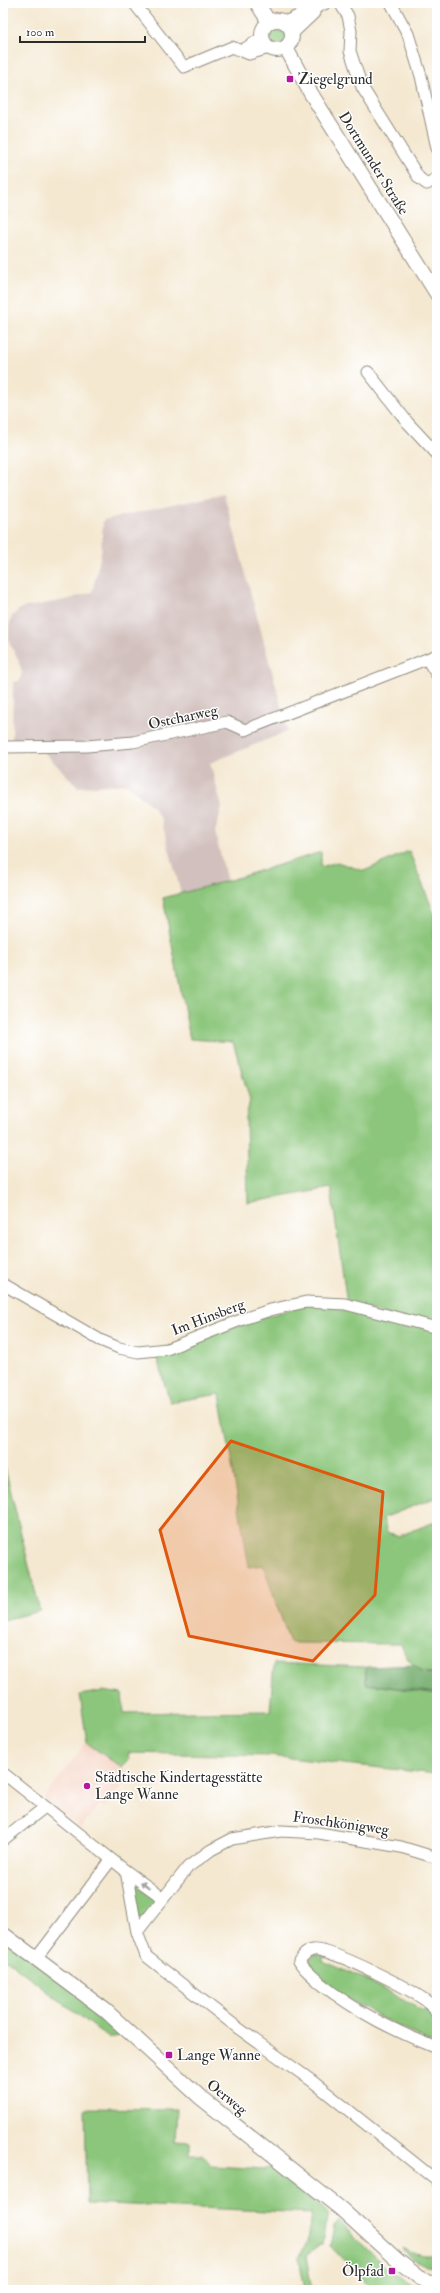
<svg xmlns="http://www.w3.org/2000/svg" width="440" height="2293" font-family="'IM FELL Double Pica',serif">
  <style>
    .built { fill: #f5d3c2 }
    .industrial { fill: #d1c0bd }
    .green { fill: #8cc67b; stroke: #5c7853 }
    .forest { fill: #71ab6b; stroke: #4e6b4b }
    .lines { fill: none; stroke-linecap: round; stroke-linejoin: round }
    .minor-casing { stroke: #908a7e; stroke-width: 13 }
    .major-casing { stroke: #908a7e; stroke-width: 16 }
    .minor { stroke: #fff; stroke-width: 11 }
    .major { stroke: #fff; stroke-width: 14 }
    .oneway { fill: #a0a0a0 }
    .marked { fill: #df570e; fill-opacity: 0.2; stroke: #df570e; stroke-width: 3; stroke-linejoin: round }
    .poi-dot { fill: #b5179e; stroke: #fff; stroke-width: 1.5 }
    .labels { text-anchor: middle; stroke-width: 3; stroke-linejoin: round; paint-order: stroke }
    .poi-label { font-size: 15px; fill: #2b2b2b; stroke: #fff; text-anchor: start }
    .street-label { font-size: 15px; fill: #2b2b2b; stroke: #fff }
  </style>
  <rect width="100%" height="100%" fill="#fff"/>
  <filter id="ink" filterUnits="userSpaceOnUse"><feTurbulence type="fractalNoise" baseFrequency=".025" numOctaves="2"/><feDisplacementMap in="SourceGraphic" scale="8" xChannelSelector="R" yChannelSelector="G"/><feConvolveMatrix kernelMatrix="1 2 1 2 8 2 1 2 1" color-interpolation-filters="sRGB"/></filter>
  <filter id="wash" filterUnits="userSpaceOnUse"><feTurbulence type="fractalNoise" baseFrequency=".012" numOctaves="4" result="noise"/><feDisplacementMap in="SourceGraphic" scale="16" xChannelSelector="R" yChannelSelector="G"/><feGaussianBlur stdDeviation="0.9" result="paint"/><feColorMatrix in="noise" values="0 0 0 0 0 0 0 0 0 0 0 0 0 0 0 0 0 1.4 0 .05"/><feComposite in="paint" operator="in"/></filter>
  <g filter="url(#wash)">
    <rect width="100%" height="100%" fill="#f4e8d0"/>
    <path class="built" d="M 86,1743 L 131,1774 L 105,1808 L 100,1804 L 81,1828 L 43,1799 Z"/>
    <path class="industrial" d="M 224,494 L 288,731 L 210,763 L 222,807 L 215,832 L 227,881 L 181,893 L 161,819 L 152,806 L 126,784 L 78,787 L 40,748 L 12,747 L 13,682 L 20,681 L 22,672 L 18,659 L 9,642 L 9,627 L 12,616 L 21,608 L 66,600 L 92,592 L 101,554 L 103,520 Z"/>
    <path class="green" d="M268 35a10 10 0 1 1 20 0a10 10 0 1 1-20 0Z
      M 409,851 L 434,913 L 433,939 L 437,938 L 437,1328 L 347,1304 L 331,1188 L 248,1203 L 246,1118 L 250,1100 L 233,1042 L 190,1039 L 163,898 L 227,881 L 321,852 L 321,867 L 337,862 L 364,871 Z
      M 317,1302 L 437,1328 L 437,1497 L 383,1518 L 387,1532 L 399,1536 L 437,1521 L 437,1674 C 418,1672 407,1663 401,1644 L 290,1643 L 263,1565 L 249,1567 L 220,1394 L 170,1402 L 155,1352 L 204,1334 Z
      M 3,1460 L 40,1611 L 3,1620 Z
      M 274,1663 L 365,1667 L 366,1684 L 437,1694 L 437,1774 L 270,1756 L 128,1753 L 129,1759 L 122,1768 L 87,1743 L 80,1695 L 103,1691 L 122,1694 L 124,1713 L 270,1711 Z
      M 137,1884 L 156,1901 L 145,1919 L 139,1919 L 133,1886 Z
      M 3,1936 L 127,2032 L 110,2039 L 3,1957 Z
      M 315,1954 L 324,1955 L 323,1961 L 365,1979 L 423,2011 L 428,2007 L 436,2018 L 434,2041 L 430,2043 L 349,2000 L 309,1968 L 310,1958 Z
      M 85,2108 L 177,2109 L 175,2141 L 190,2142 L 190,2154 L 202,2154 L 212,2166 L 267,2169 L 270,2167 L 328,2213 L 323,2244 L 320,2244 L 306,2256 L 312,2290 L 305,2290 L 299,2258 L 307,2242 L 311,2213 L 87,2203 Z
      M 339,2221 L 385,2267 L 418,2290 L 373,2290 L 330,2246 L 334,2227 Z
      M 403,2248 C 415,2255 424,2258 437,2255 L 437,2265 C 426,2268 407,2259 403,2248 Z"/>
    <path class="forest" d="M 414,1665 L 424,1673 L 437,1674 L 437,1693 L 366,1684 L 366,1667 Z"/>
  </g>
  <g filter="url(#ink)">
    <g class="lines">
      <defs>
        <path id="minor" d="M 134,3 L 184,67 L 232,47 L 249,54 L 269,48
          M 340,3 L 348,16 L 351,31 L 350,51 L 362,87 L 419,178 L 427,184 L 437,178
          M 391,3 L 408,34 L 421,76 L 437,148
          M 285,22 L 326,3
          M 293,33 L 314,13
          M 241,51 L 262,38
          M 368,372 L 408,423 L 437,454
          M 427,659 L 437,675
          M 3,747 L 87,746 L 133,742 L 227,722 L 245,730 L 437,655
          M 3,1284 L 100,1340 L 119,1348 L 138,1352 L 167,1349 L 246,1318 L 270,1310 L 306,1302 L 345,1304 L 437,1328
          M 3,1773 L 126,1871 L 137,1932 L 146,1956 L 238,2028 L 312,2081 L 437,2181
          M 3,1840 L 45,1807
          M 126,1871 L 163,1898
          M 137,1932 L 188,1867 L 211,1850 L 232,1839 L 281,1831 L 319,1833 L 401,1847 L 437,1858
          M 41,1952 L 111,1860
          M 437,2014 C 435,2011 433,2006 430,2004 C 416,1991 329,1947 313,1950 C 306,1951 303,1956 299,1961 C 304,1970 313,1976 320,1983 C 356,2012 395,2031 437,2048"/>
        <path id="major" d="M 257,3 L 269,22
          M262 35a15 15 0 1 1 30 0a15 15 0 1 1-30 0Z
          M 286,48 L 310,92 L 437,294
          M 3,1934 L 105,2010 L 201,2098 L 341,2209 L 397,2260 L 420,2278 L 432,2283"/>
      </defs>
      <use href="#minor" class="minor-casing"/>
      <use href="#major" class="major-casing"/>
      <use href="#minor" class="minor"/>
      <use href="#major" class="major"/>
    </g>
    <defs><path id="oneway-solid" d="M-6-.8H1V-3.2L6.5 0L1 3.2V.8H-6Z"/></defs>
    <use class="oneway" href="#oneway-solid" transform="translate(145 1885) rotate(-144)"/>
  </g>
  <path class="marked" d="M 231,1441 L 383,1492 L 375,1595 L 313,1661 L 189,1636 L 160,1530 Z"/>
  <g class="poi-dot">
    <rect x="286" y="75" width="8" height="8" rx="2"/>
    <circle cx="87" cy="1786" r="4"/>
    <rect x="165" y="2051" width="8" height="8" rx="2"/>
    <rect x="388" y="2267" width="8" height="8" rx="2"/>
  </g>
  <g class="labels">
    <g class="poi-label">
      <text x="298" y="84">Ziegelgrund</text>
      <text x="95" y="1782">Städtische Kindertagesstätte<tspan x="95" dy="17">Lange Wanne</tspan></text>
      <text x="177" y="2060">Lange Wanne</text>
      <text x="384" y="2276" text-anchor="end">Ölpfad</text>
    </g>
    <g class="street-label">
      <text transform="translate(374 163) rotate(58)" y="5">Dortmunder Straße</text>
      <text transform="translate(183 717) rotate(-12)" y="5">Ostcharweg</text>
      <text transform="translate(208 1317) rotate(-21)" y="5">Im Hinsberg</text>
      <text transform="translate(341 1823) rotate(8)" y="5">Froschkönigweg</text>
      <text transform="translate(227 2097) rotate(39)" y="5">Oerweg</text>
    </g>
  </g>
  <rect width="440" height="2293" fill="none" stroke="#fff" stroke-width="16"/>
  <path d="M20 36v6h125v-6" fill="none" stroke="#2b2b2b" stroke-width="2"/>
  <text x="26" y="36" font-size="12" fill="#2b2b2b" stroke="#ffffff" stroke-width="3" paint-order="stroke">100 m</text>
</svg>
